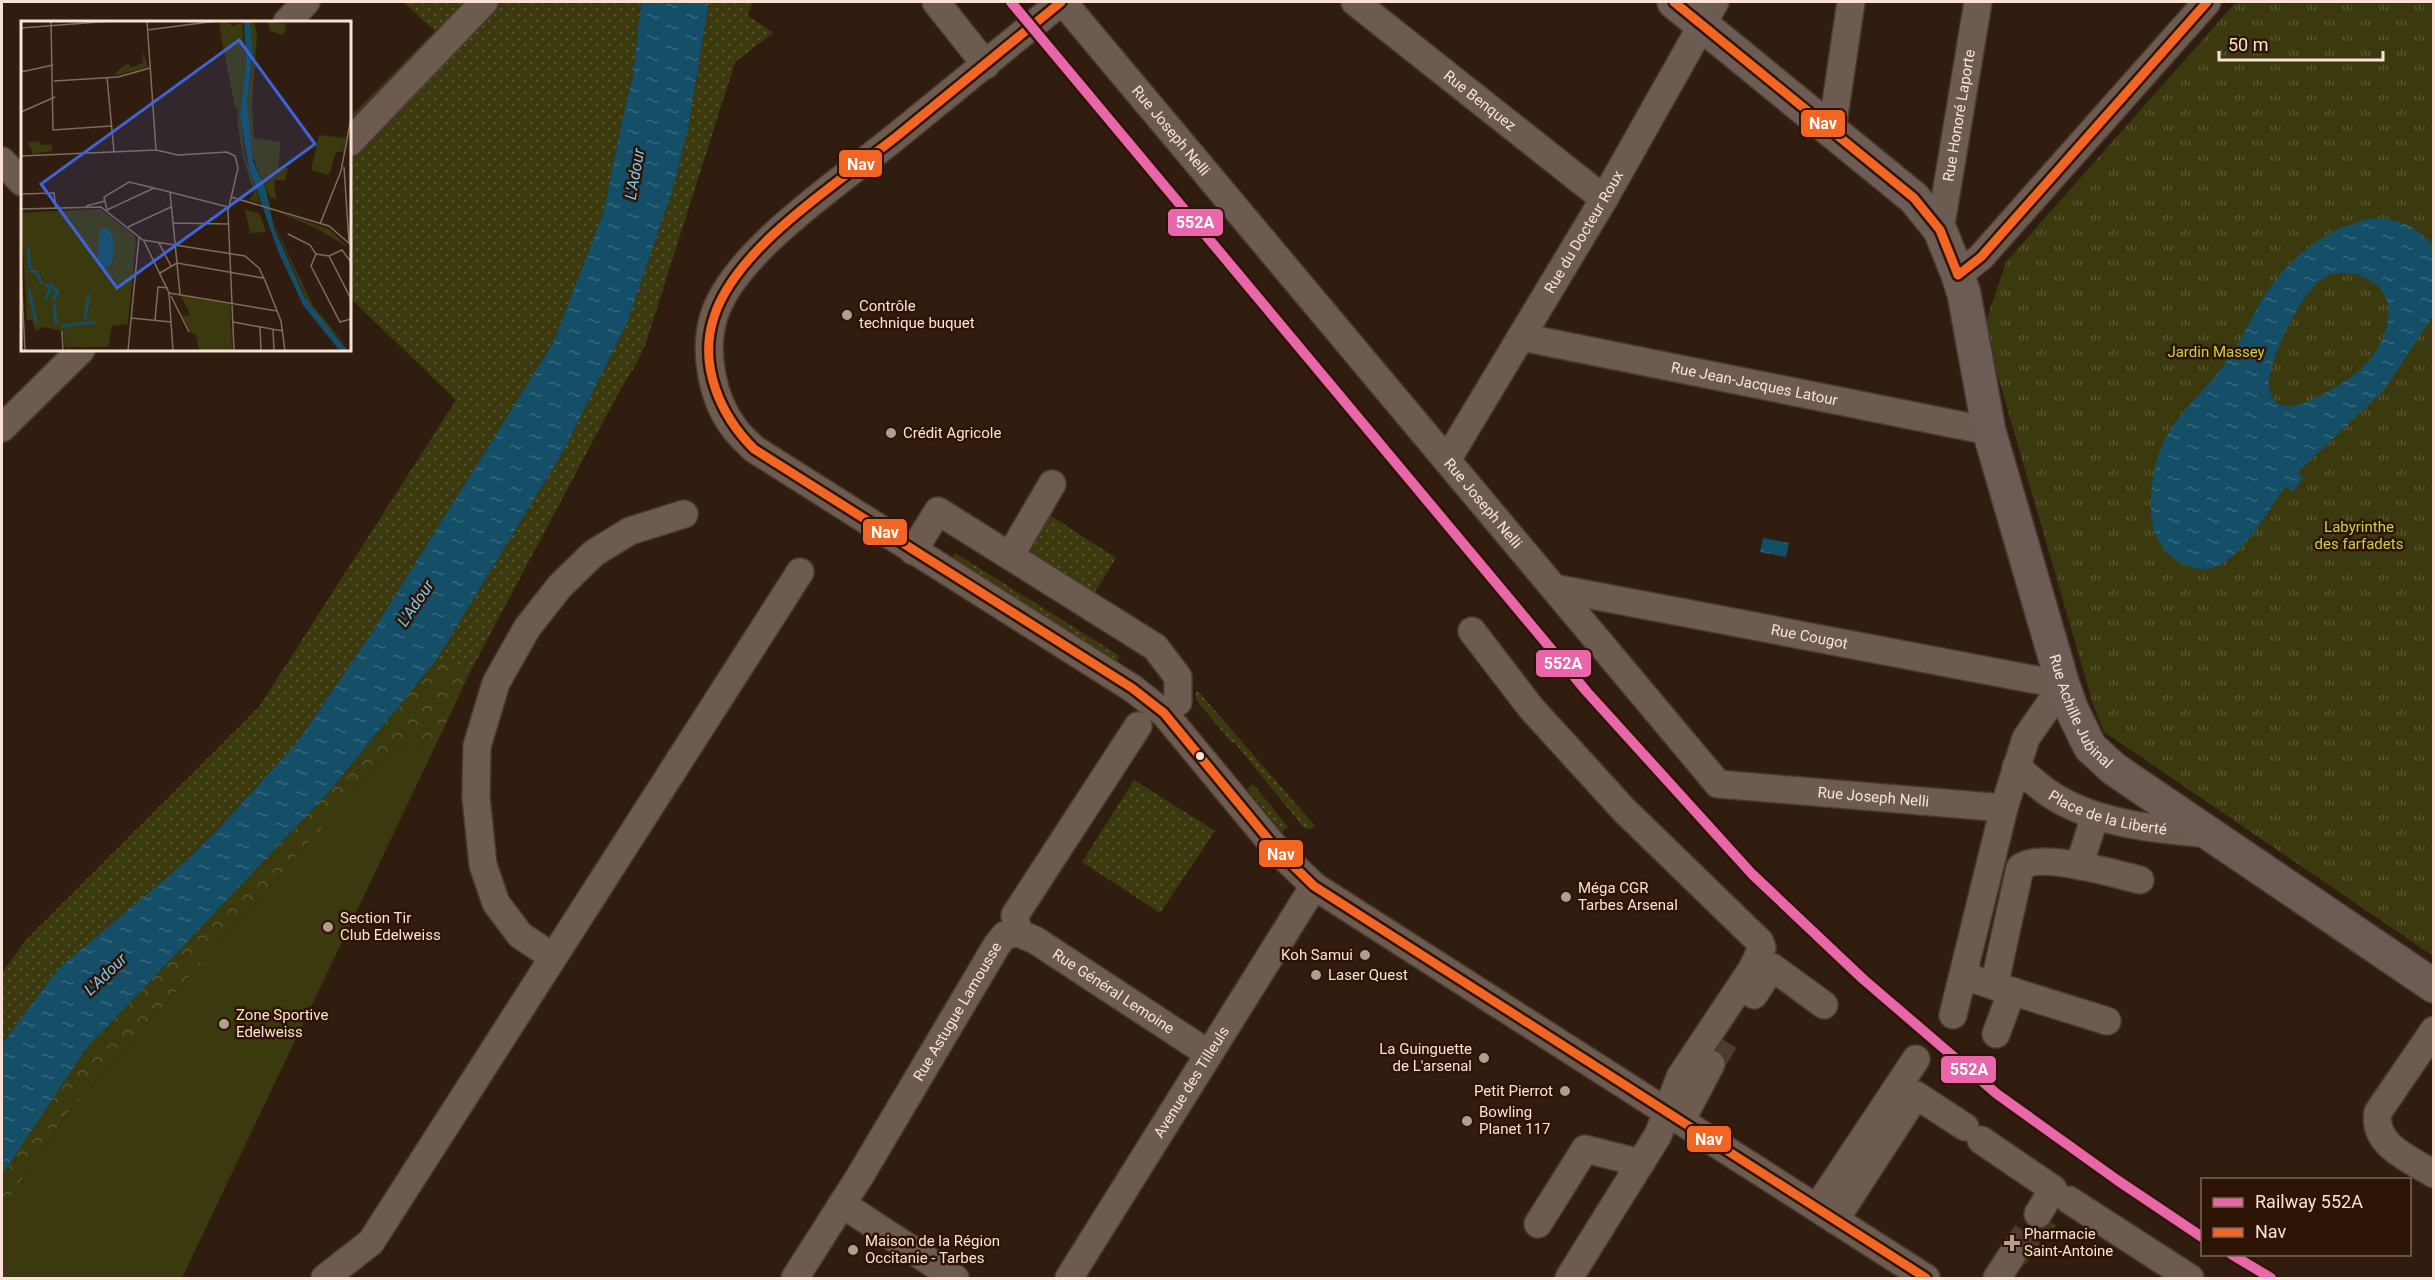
<svg xmlns="http://www.w3.org/2000/svg" width="2435" height="1280" font-family="Roboto,sans-serif">
  <style>
    .grass { fill: url(#grass-dots) }
    .forest { fill: url(#forest-crowns) }
    .park { fill: url(#park-tufts) }
    .garden { fill: #3a3a0e }
    .water { fill: url(#water-ripples); fill-rule: evenodd }
    .lines { fill: none; stroke-linecap: round; stroke-linejoin: round }
    .minor-tunnel { stroke: #4e3b2d; stroke-width: 27; stroke-dasharray: 27 14; stroke-linecap: butt }
    .minor-casing { stroke: #483930; stroke-width: 30 }
    .major-casing { stroke: #483930; stroke-width: 36 }
    .minor { stroke: #6d5b50; stroke-width: 27 }
    .major { stroke: #6c5c56; stroke-width: 33 }
    .bus-1-casing { stroke: #2e1404; stroke-width: 14 }
    .bus-1 { stroke: #f26522; stroke-width: 9 }
    .rail-1-casing { stroke: #2e1404; stroke-width: 15 }
    .rail-1 { stroke: #e966aa; stroke-width: 10 }
    .poi-dot { fill: #b49d8f; stroke: #2e1404; stroke-width: 2 }
    .bus-dot { fill: #fbe2d4; stroke: #2e1404; stroke-width: 2 }
    .labels { text-anchor: middle; stroke-width: 5; stroke-linejoin: round; paint-order: stroke }
    .street-label { font-size: 15px; fill: #fbe2d4; stroke: #2e1404 }
    .poi-label { font-size: 15px; fill: #fbe2d4; stroke: #2e1404; text-anchor: start }
    .park-label { font-size: 15px; fill: #ccd143; stroke: #2e1404 }
    .water-label { font-size: 16px; font-style: italic; fill: #7bcaf1; stroke: #2e1404 }
    .inset-river { fill: none; stroke: #144f67; stroke-width: 3 }
    .inset-road { fill: none; stroke: #816c5e; stroke-width: 1.5 }
    .view { fill: #3e64d7; fill-opacity: 0.15; stroke: #3e64d7; stroke-width: 3 }
    .inset-edge { fill: none; stroke: #fbe2d4; stroke-width: 3 }
    .line-badge { stroke: #2e1404; stroke-width: 2 }
    .badge-label { font-size: 16px; text-anchor: middle; font-weight: bold; fill: #fff }
  </style>
  <defs>
    <pattern id="grass-dots" width="8" height="8" patternUnits="userSpaceOnUse" patternTransform="scale(1.5)"><rect width="8" height="8" fill="#3a3a0e"/><path d="M2 2h.1M6 6h.1" fill="none" stroke="#575630" stroke-width="1.8" stroke-linecap="round"/></pattern>
    <pattern id="forest-crowns" width="20" height="18" patternUnits="userSpaceOnUse" patternTransform="scale(1.5)"><rect width="20" height="18" fill="#3a3a0e"/><path d="M2 6a3 3 0 1 1 6 0M12 15a3 3 0 1 1 6 0" fill="none" stroke="#575630"/></pattern>
    <pattern id="park-tufts" width="24" height="20" patternUnits="userSpaceOnUse" patternTransform="scale(1.5)"><rect width="24" height="20" fill="#3a3a0e"/><path d="M3 7l-1-3M5 7V3M7 7l1-3M15 17l-1-3M17 17v-4M19 17l1-3" fill="none" stroke="#575630"/></pattern>
    <pattern id="water-ripples" width="26" height="14" patternUnits="userSpaceOnUse" patternTransform="scale(1.5)"><rect width="26" height="14" fill="#144f67"/><path d="M2 4q2-2 4 0t4 0M15 11q2-2 4 0t4 0" fill="none" stroke="#37687c"/></pattern>
  </defs>
  <rect width="100%" height="100%" fill="#301d0f"/>
  <path class="grass" d="M 403,2 L 641,2 L 633,76 L 624,112 L 603,214 L 553,343 L 371,634 L 299,740 L 222,825 L 186,861 L 58,969 L 2,1044 L 2,973 L 24,942 L 259,707 L 456,400 L 350,298 L 350,117 L 435,31 Z
    M 709,2 L 753,2 L 747,15 L 773,33 L 735,62 L 646,343 L 635,366 L 619,392 L 471,670 L 437,659 L 564,450 L 627,323 L 672,192 L 688,129 Z
    M 1048,514 L 1116,558 L 1090,600 L 1019,557 Z
    M 955,553 L 1120,656 L 1116,662 L 951,559 Z
    M 1198,691 L 1315,826 L 1310,829 L 1304,828 L 1234,742 L 1232,743 L 1197,701 L 1195,694 Z
    M 1134,780 L 1215,831 L 1160,913 L 1082,862 Z
    M 1253,784 L 1288,827 L 1282,832 L 1247,789 Z
    M 2043,1218 L 2056,1225 L 2052,1231 L 2049,1229 L 2026,1265 L 2017,1259 Z"/>
  <path class="forest" d="M 437,659 L 471,670 L 431,755 L 407,744 L 387,755 L 66,1115 L 2,1210 L 2,1175 L 85,1050 L 329,792 Z"/>
  <path class="park" d="M 2236,2 L 2433,2 L 2433,956 L 2104,732 L 2093,704 L 1984,328 L 2006,262 Z"/>
  <path class="garden" d="M 407,744 L 431,755 L 182,1278 L 2,1278 L 2,1210 L 66,1115 L 387,755 Z"/>
  <path class="water" d="M 641,2 L 709,2 L 688,129 L 672,192 L 627,323 L 564,450 L 437,659 L 329,792 L 85,1050 L 2,1175 L 2,1044 L 58,969 L 186,861 L 222,825 L 299,740 L 371,634 L 553,343 L 603,214 L 624,112 L 633,76 Z
    M 2375,218 C 2398,218 2417,227 2433,245 L 2433,316 L 2384,390 L 2298,472 L 2303,478 L 2293,492 L 2286,486 C 2267,511 2250,546 2223,563 C 2212,570 2200,571 2188,566 C 2145,550 2147,502 2156,464 C 2166,422 2197,400 2222,368 C 2240,346 2249,321 2263,298 C 2288,258 2329,225 2375,218 ZM 2348,273 C 2404,281 2395,335 2363,367 C 2349,380 2331,391 2313,399 C 2302,404 2290,409 2278,404 C 2274,399 2270,395 2269,388 C 2266,363 2302,290 2325,277 C 2332,273 2340,273 2348,273 Z
    M 1763,538 L 1789,543 L 1786,557 L 1760,552 Z"/>
  <g class="lines">
    <path class="minor-tunnel" d="M 1711,1064 L 1729,1034
      M 2012,1255 L 2038,1214"/>
    <defs>
      <g id="minor">
        <path d="M 936,2 L 986,65"/>
        <path d="M 1061,2 C 1005,48 949,94 893,139 C 840,182 734,252 714,316 C 703,351 712,400 735,429 C 740,436 747,442 754,449 L 1132,688 L 1164,713 L 1278,851 L 1314,886 L 1926,1278"/>
        <path id="s1" d="M 1063,2 L 1718,784 L 2004,808"/>
        <path id="s2" d="M 1355,2 L 1604,199"/>
        <path d="M 287,22 L 306,2"/>
        <path d="M 1832,130 L 1851,2"/>
        <path d="M 350,142 L 484,2"/>
        <path d="M 2,161 L 22,182"/>
        <path id="s3" d="M 1940,230 L 1978,2"/>
        <path d="M 1958,275 L 1981,257 L 2207,2"/>
        <path id="s4" d="M 1521,337 L 1989,431"/>
        <path d="M 2,428 L 81,350"/>
        <path id="s5" d="M 1447,460 L 1604,199 L 1715,2"/>
        <path d="M 913,551 L 938,511 L 1155,647 L 1178,677 L 1178,702 L 1164,713"/>
        <path d="M 1010,556 L 1052,484"/>
        <path id="s6" d="M 1554,588 L 2063,685 L 2026,738 L 2004,808 L 1953,1015"/>
        <path d="M 1472,631 L 1531,708 L 1624,810 L 1760,942 L 1762,948 L 1752,969 L 1680,1077 L 1658,1135 L 1569,1278"/>
        <path id="s7" d="M 2016,767 C 2028,776 2040,788 2053,796 C 2097,824 2160,830 2211,834"/>
        <path d="M 2079,866 L 2095,816"/>
        <path id="s8" d="M 1018,933 L 1035,940 L 1209,1054"/>
        <path d="M 553,957 L 520,935 L 496,903 L 483,865 L 476,797 L 477,746 L 496,683 L 527,628 L 560,586 L 594,553 L 630,531 L 684,514"/>
        <path d="M 1976,980 L 2107,1021"/>
        <path d="M 1994,986 L 2020,868 C 2038,851 2116,874 2140,880"/>
        <path d="M 1754,995 L 1772,967 L 1824,1005"/>
        <path d="M 2434,1030 L 2378,1112 C 2372,1145 2410,1159 2434,1174"/>
        <path d="M 1996,1034 L 2012,991"/>
        <path d="M 1681,1121 L 1711,1064"/>
        <path d="M 1981,1140 L 2053,1189 L 2038,1214"/>
        <path d="M 2069,1200 L 2190,1278"/>
        <path d="M 842,1204 L 955,1278"/>
        <path d="M 1817,1208 L 1916,1059"/>
        <path d="M 1835,1220 L 1916,1095 L 1965,1127"/>
        <path d="M 1538,1224 L 1585,1149 L 1641,1163"/>
        <path d="M 325,1278 L 371,1242 L 800,572"/>
        <path id="s9" d="M 795,1278 L 860,1176 L 997,945 L 1005,935 L 1018,933 L 1015,915 L 1138,726"/>
        <path id="s10" d="M 1069,1278 L 1314,886"/>
        <path d="M 1997,1278 L 2012,1255"/>
      </g>
      <g id="major">
        <path id="s11" d="M 1674,2 L 1914,198 L 1940,230 L 1958,275 L 1964,294 L 1989,431 L 2063,685 L 2072,710 L 2090,747 L 2114,769 L 2434,986"/>
      </g>
    </defs>
    <use href="#minor" class="minor-casing"/>
    <use href="#major" class="major-casing"/>
    <use href="#minor" class="minor"/>
    <use href="#major" class="major"/>
    <defs>
      <path id="bus-1" d="M 1061,2 C 1006,47 951,92 896,137 C 839,182 736,247 714,317 C 698,365 720,415 754,449 L 1132,688 L 1164,713 L 1278,851 L 1314,886 L 1926,1278
        M 1674,2 L 1914,198 L 1940,230 L 1958,275 L 1981,257 L 2207,2"/>
    </defs>
    <use href="#bus-1" class="bus-1-casing"/>
    <use href="#bus-1" class="bus-1"/>
    <defs>
      <path id="rail-1" d="M 1011,2 L 1587,692 L 1752,874 L 1863,979 L 1997,1094 L 2117,1180 L 2202,1237
        M 2231,1254 L 2271,1278"/>
    </defs>
    <use href="#rail-1" class="rail-1-casing"/>
    <use href="#rail-1" class="rail-1"/>
  </g>
  <g class="poi-dot">
    <circle cx="847" cy="315" r="6"/>
    <circle cx="891" cy="433" r="6"/>
    <circle cx="1566" cy="897" r="6"/>
    <circle cx="328" cy="927" r="6"/>
    <circle cx="1365" cy="955" r="6"/>
    <circle cx="1316" cy="975" r="6"/>
    <circle cx="224" cy="1024" r="6"/>
    <circle cx="1484" cy="1058" r="6"/>
    <circle cx="1565" cy="1091" r="6"/>
    <circle cx="1467" cy="1121" r="6"/>
    <path d="M2009 1234h6v6h6v6h-6v6h-6v-6h-6v-6h6z"/>
    <circle cx="853" cy="1250" r="6"/>
  </g>
  <circle class="bus-dot" cx="1200" cy="756" r="5"/>
  <g class="labels">
    <g class="street-label">
      <text dy="5" stroke="none"><textPath href="#s2" startOffset="159">Rue Benquez</textPath></text>
      <text dy="5" stroke="none"><textPath href="#s3" startOffset="116">Rue Honoré Laporte</textPath></text>
      <text dy="5" stroke="none"><textPath href="#s1" startOffset="168">Rue Joseph Nelli</textPath></text>
      <text dy="5" stroke="none"><textPath href="#s5" startOffset="266">Rue du Docteur Roux</textPath></text>
      <text dy="5" stroke="none"><textPath href="#s4" startOffset="238">Rue Jean-Jacques Latour</textPath></text>
      <text dy="5" stroke="none"><textPath href="#s1" startOffset="654">Rue Joseph Nelli</textPath></text>
      <text dy="5" stroke="none"><textPath href="#s6" startOffset="260">Rue Cougot</textPath></text>
      <text dy="5" stroke="none"><textPath href="#s11" startOffset="855">Rue Achille Jubinal</textPath></text>
      <text dy="5" stroke="none"><textPath href="#s1" startOffset="1176">Rue Joseph Nelli</textPath></text>
      <text dy="5" stroke="none"><textPath href="#s7" startOffset="105">Place de la Liberté</textPath></text>
      <text dy="5" stroke="none"><textPath href="#s8" startOffset="112">Rue Général Lemoine</textPath></text>
      <text dy="5" stroke="none"><textPath href="#s9" startOffset="312">Rue Astugue Lamousse</textPath></text>
      <text dy="5" stroke="none"><textPath href="#s10" startOffset="231">Avenue des Tilleuls</textPath></text>
    </g>
    <g class="poi-label">
      <text x="859" y="311">Contrôle<tspan x="859" dy="17">technique buquet</tspan></text>
      <text x="903" y="438">Crédit Agricole</text>
      <text x="1578" y="893">Méga CGR<tspan x="1578" dy="17">Tarbes Arsenal</tspan></text>
      <text x="340" y="923">Section Tir<tspan x="340" dy="17">Club Edelweiss</tspan></text>
      <text x="1353" y="960" text-anchor="end">Koh Samui</text>
      <text x="1328" y="980">Laser Quest</text>
      <text x="236" y="1020">Zone Sportive<tspan x="236" dy="17">Edelweiss</tspan></text>
      <text x="1472" y="1054" text-anchor="end">La Guinguette<tspan x="1472" dy="17">de L'arsenal</tspan></text>
      <text x="1553" y="1096" text-anchor="end">Petit Pierrot</text>
      <text x="1479" y="1117">Bowling<tspan x="1479" dy="17">Planet 117</tspan></text>
      <text x="2024" y="1239">Pharmacie<tspan x="2024" dy="17">Saint-Antoine</tspan></text>
      <text x="865" y="1246">Maison de la Région<tspan x="865" dy="17">Occitanie - Tarbes</tspan></text>
    </g>
    <g class="park-label">
      <text x="2216" y="357">Jardin Massey</text>
      <text x="2359" y="532">Labyrinthe<tspan x="2359" dy="17">des farfadets</tspan></text>
    </g>
    <g class="water-label">
      <text transform="translate(634 174) rotate(-80)" y="6">L'Adour</text>
      <text transform="translate(415 603) rotate(-56)" y="6">L'Adour</text>
      <text transform="translate(105 974) rotate(-44)" y="6">L'Adour</text>
    </g>
  </g>
  <g transform="translate(21 21)">
    <rect width="330" height="330" fill="#301d0f"/>
    <path d="M 229,0 L 233,0 L 236,15 L 231,81 L 233,117 L 260,121 L 257,146 L 267,147 L 264,159 L 253,159 L 255,178 L 249,176 L 228,128 L 226,81 L 232,38 ZM 247,0 L 265,3 L 263,14 L 249,10 ZM 122,31 L 127,46 L 92,55 L 102,45 L 108,43 L 109,47 L 122,42 ZM 219,95 L 224,134 L 239,182 L 228,179 L 233,172 L 221,133 L 216,97 ZM 298,114 L 325,117 L 322,131 L 315,131 L 308,154 L 290,149 ZM 18,120 L 19,124 L 31,123 L 31,130 L 12,133 L 7,122 ZM 224,188 L 239,193 L 245,211 L 229,212 ZM 257,191 L 308,208 L 328,227 L 295,207 ZM 250,196 L 292,285 L 330,330 L 288,285 Z" fill="#3a3a0e"/>
    <path d="M 221,0 L 225,43 L 219,95 L 216,96 L 222,36 Z" fill="#3a3a0e"/>
    <path d="M 160,275 L 209,283 L 211,330 L 178,330 L 175,314 L 170,312 L 161,294 L 168,295 L 168,291 Z" fill="#3a3a0e"/>
    <path d="M 79,188 L 113,214 L 115,220 L 107,303 L 91,305 L 87,326 L 44,326 L 42,310 L 23,306 L 14,310 L 11,299 L 6,299 L 0,192 Z" fill="#3a3a0e"/>
    <path d="M 205,1 L 213,5 L 221,1 L 222,36 L 218,85 L 214,87 L 199,9 L 199,2 ZM 69,310 L 69,323 L 45,325 L 45,313 Z" fill="#3a3a0e"/>
    <path d="M 223,0 L 229,0 L 232,30 L 226,81 L 232,141 L 245,168 L 253,207 L 284,277 L 327,330 L 319,330 L 282,284 L 257,230 L 228,147 L 219,95 L 225,43 ZM 85,206 L 92,215 L 92,236 L 89,245 L 83,247 L 77,244 L 77,232 L 79,209 Z" fill="#144f67"/>
    <path class="inset-river" d="M 7,226 L 9,247M 9,249 L 16,252 L 21,263M 24,264 L 30,264 L 25,278M 30,265 L 37,271 L 32,280M 8,269 L 15,300M 33,283 L 35,303M 64,298 L 68,273M 41,305 L 75,301"/>
    <path class="inset-road" d="M 30,0 L 32,109 L 90,105M 126,0 L 135,129M 0,7 L 91,0M 126,9 L 196,0M 0,51 L 32,44M 86,56 L 93,131M 33,60 L 97,56 L 129,47M 0,91 L 34,76M 0,135 L 135,129 L 157,134 L 206,131 L 214,135 L 217,147 L 207,190 L 213,330M 323,146 L 328,221M 133,167 L 86,189 L 83,176 L 108,161 L 133,167 L 207,186M 149,171 L 159,273M 0,173 L 33,172 L 35,187M 210,176 L 308,205 L 330,224M 65,185 L 84,180M 0,188 L 80,186 L 122,219 L 224,235 L 238,247 L 245,262 L 260,300 L 264,330M 152,202 L 208,203M 299,203 L 320,150 L 330,97M 107,206 L 150,186M 267,213 L 289,224 L 295,233 L 290,245 L 319,301 L 330,298M 123,220 L 148,272 L 152,330M 138,222 L 150,245M 295,233 L 308,235 L 330,278M 308,235 L 321,229 L 330,241M 0,248 L 4,330M 139,252 L 156,242 L 242,257M 148,272 L 256,290M 150,275 L 168,311M 110,297 L 150,301M 134,299 L 137,266 L 147,267M 212,301 L 262,310M 239,306 L 240,330M 252,309 L 253,330M 41,310 L 42,330M 0,330 L 111,330M 107,330 L 118,216"/>
    <path class="view" d="M 218,19 L 294,123 L 96,267 L 20,163 Z"/>
    <rect width="330" height="330" class="inset-edge"/>
  </g>
  <g class="line-badge">
    <rect x="1800" y="109" width="46" height="29" rx="6" fill="#f26522"/>
    <rect x="838" y="149" width="45" height="29" rx="6" fill="#f26522"/>
    <rect x="1167" y="208" width="57" height="29" rx="6" fill="#e966aa"/>
    <rect x="862" y="518" width="46" height="28" rx="6" fill="#f26522"/>
    <rect x="1535" y="649" width="57" height="29" rx="6" fill="#e966aa"/>
    <rect x="1258" y="839" width="46" height="29" rx="6" fill="#f26522"/>
    <rect x="1940" y="1055" width="57" height="29" rx="6" fill="#e966aa"/>
    <rect x="1686" y="1125" width="46" height="28" rx="6" fill="#f26522"/>
  </g>
  <g class="badge-label">
    <text x="1823" y="129">Nav</text>
    <text x="861" y="170">Nav</text>
    <text x="1195" y="228">552A</text>
    <text x="885" y="538">Nav</text>
    <text x="1563" y="669">552A</text>
    <text x="1281" y="860">Nav</text>
    <text x="1969" y="1075">552A</text>
    <text x="1709" y="1145">Nav</text>
  </g>
  <rect width="2435" height="1280" fill="none" stroke="#fbe2d4" stroke-width="6"/>
  <rect x="2201" y="1178" width="210" height="78" fill="#2e1404" stroke="#806657" stroke-width="1.5"/>
  <rect x="2213" y="1198" width="30" height="9" fill="#e966aa" stroke="#806657" stroke-width="1.5"/>
  <text x="2255" y="1208" font-size="18" fill="#fbe2d4">Railway 552A</text>
  <rect x="2213" y="1228" width="30" height="9" fill="#f26522" stroke="#806657" stroke-width="1.5"/>
  <text x="2255" y="1238" font-size="18" fill="#fbe2d4">Nav</text>
  <path d="M2219 51v9h164v-9" fill="none" stroke="#fbe2d4" stroke-width="3"/>
  <text x="2228" y="51" font-size="18" fill="#fbe2d4" stroke="#2e1404" stroke-width="4.5" paint-order="stroke">50 m</text>
</svg>
